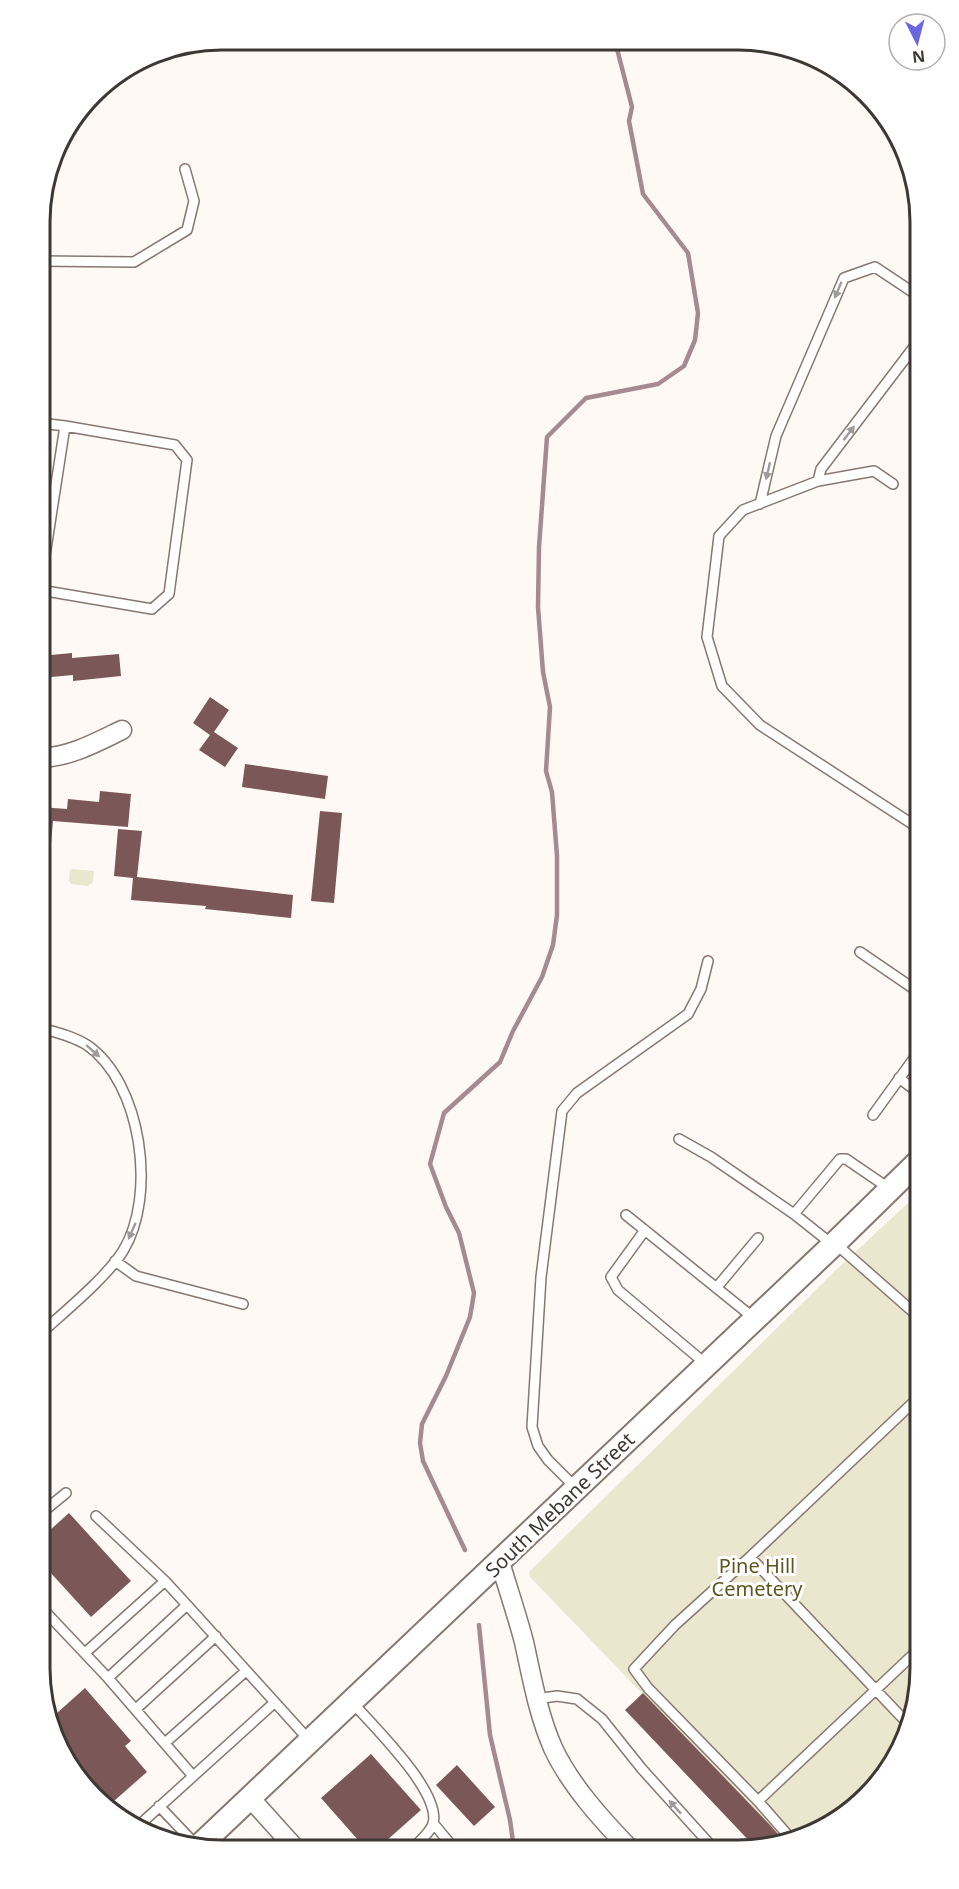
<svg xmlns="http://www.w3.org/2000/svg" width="959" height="1889" font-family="'Noto Sans',sans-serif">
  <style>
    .green { fill: #ebe6ce }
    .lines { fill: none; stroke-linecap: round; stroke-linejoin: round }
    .stream { stroke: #a68a91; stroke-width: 4.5 }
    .building { fill: #7b5857 }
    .service-casing { stroke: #867871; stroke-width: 12 }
    .minor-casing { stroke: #867871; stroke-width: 21 }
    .tertiary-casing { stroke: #867871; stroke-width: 26 }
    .service { stroke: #fff; stroke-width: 9 }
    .minor { stroke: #fff; stroke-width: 18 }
    .tertiary { stroke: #fff; stroke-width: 22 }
    .oneway { fill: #9e9c9a }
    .labels { text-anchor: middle; stroke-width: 6; stroke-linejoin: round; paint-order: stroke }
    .street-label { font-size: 20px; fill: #3e3835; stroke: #fff }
    .park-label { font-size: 20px; fill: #60551e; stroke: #fff }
    .rim { fill: none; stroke: #3e3835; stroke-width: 3 }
  </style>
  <rect width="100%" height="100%" fill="#fff9f5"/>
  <path class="green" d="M 73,869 L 94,871 L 93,882 L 88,886 L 71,884 L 69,881 L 70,870 Z
    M 920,1192 L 920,1680 C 915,1698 913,1721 906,1738 C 886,1783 835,1834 785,1842 L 530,1577 L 529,1572 L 838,1268 Z"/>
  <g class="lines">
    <path class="stream" d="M 465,1550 L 423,1461 L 420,1443 L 422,1424 L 446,1376 L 470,1317 L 474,1293 L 459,1233 L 446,1207 L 430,1164 L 444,1113 L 500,1062 L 513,1031 L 542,977 L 553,945 L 557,915 L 557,856 L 552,792 L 546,771 L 550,707 L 543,672 L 538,607 L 539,547 L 547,437 L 586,398 L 658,384 L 684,366 L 695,340 L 698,313 L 688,253 L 643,194 L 629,121 L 632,107 L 615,41
      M 479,1625 L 490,1735 L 510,1820 L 514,1849"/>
  </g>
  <path class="building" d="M 72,653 L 72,658 L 119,654 L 121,676 L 73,681 L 73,675 L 40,678 L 40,656 Z
    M 210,697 L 229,710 L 214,732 L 238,748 L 225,767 L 199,750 L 210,735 L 193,723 Z
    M 245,764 L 328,776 L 325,799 L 242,787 Z
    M 100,791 L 131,794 L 128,827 L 53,821 L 49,866 L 40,865 L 40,807 L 67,809 L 68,799 L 99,802 Z
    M 320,811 L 342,813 L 334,903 L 311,901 Z
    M 118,829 L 142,831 L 137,877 L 293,895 L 291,918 L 205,909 L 206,906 L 131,900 L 133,878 L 114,876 Z
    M 69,1513 L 131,1581 L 91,1617 L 39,1560 L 39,1540 Z
    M 85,1688 L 131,1741 L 125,1746 L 147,1772 L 106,1808 L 101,1805 L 49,1726 L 48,1721 Z
    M 643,1693 L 770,1825 L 785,1842 L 755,1847 L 625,1710 Z
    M 371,1754 L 421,1810 L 377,1849 L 366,1849 L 321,1798 Z
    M 457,1765 L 495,1807 L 474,1826 L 436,1785 Z"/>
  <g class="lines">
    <defs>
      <path id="service" d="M 40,261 L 134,262 L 187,230 L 194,201 L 185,169
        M 818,481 L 821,469 L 920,339
        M 893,484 L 874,471 L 818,481 L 743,510 L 719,536 L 707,637 L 722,686 L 760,725 L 920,829
        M 760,504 L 776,436 L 844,278 L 875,267 L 920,297
        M 40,588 L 65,426 L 40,423
        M 40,590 L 152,609 L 169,594 L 187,460 L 175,445 L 65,426
        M 860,952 L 920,993
        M 899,1078 L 920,1094
        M 873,1115 L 920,1050
        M 679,1139 L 711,1157 L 794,1214
        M 626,1215 L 755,1319
        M 645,1230 L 611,1277 L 618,1290 L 707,1365
        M 836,1244 L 920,1318
        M 833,1245 L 794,1214 L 840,1159 L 846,1159 L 890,1189
        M 115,1261 L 136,1276 L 243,1304
        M 717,1287 L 758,1238
        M 39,1335 C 64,1312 106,1278 123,1251 C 157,1196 142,1083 87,1045 C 73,1036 55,1032 40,1028
        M 575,1487 L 548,1460 L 538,1446 L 532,1427 L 541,1277 L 562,1111 L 577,1093 L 688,1014 L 701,989 L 708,961
        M 39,1515 L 66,1493
        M 96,1516 L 165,1581
        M 750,1557 L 909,1725
        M 39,1605 L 108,1678 L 187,1605 L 309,1740
        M 85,1653 L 165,1581 L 187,1605
        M 108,1678 L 193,1776
        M 536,1699 L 557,1696 L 577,1699 L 602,1719 L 642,1769 L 715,1850
        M 352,1702 C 372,1725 442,1792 433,1824 C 430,1833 419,1842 412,1849
        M 136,1709 L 216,1636
        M 166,1742 L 246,1671
        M 758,1801 L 920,1648
        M 159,1806 L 198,1847
        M 433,1823 L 448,1841 L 451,1849
        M 136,1828 L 274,1703
        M 793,1841 L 758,1801 L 648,1688 L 634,1669 L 675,1625 L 750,1557 L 920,1396"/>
      <path id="minor" d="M 40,758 C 70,757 95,743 122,730
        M 500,1562 C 508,1589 517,1615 524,1642 C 532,1678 538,1714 553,1748 C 570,1785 603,1821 631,1850
        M 251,1799 L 296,1849"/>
      <path id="tertiary" d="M 197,1848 L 833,1245 L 920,1160"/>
    </defs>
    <use href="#service" class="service-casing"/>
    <use href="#minor" class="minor-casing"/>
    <use href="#tertiary" class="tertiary-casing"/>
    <use href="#service" class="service"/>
    <use href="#minor" class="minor"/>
    <use href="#tertiary" class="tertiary"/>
  </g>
  <defs><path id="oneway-solid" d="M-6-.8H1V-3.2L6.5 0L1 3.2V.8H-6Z" transform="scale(1.5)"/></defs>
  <g class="oneway">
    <use href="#oneway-solid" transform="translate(838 290) rotate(113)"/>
    <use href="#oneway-solid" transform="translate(849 433) rotate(-53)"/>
    <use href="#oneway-solid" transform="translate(768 471) rotate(103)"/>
    <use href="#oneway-solid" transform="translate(93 1051) rotate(41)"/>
    <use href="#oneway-solid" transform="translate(132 1231) rotate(114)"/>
    <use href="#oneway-solid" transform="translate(675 1807) rotate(-132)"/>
  </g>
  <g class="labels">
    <g class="street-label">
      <text transform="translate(560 1505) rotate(-44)" y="7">South Mebane Street</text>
    </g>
    <g class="park-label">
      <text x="757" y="1573">Pine Hill<tspan x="757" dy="23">Cemetery</tspan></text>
    </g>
  </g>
  <path d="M0 0H959V1889H0ZM222 50H738A172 172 0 0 1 910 222V1668A172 172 0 0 1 738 1840H222A172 172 0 0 1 50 1668V222A172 172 0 0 1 222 50Z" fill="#fff" fill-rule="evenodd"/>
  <path class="rim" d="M222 50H738A172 172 0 0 1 910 222V1668A172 172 0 0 1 738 1840H222A172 172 0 0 1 50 1668V222A172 172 0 0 1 222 50Z"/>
  <g transform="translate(917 42) rotate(174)"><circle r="28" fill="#ffffff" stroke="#b2afae" stroke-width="1.5"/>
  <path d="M0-4.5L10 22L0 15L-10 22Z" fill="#6a66e0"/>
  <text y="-9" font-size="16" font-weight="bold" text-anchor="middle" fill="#3e3835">N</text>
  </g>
</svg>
